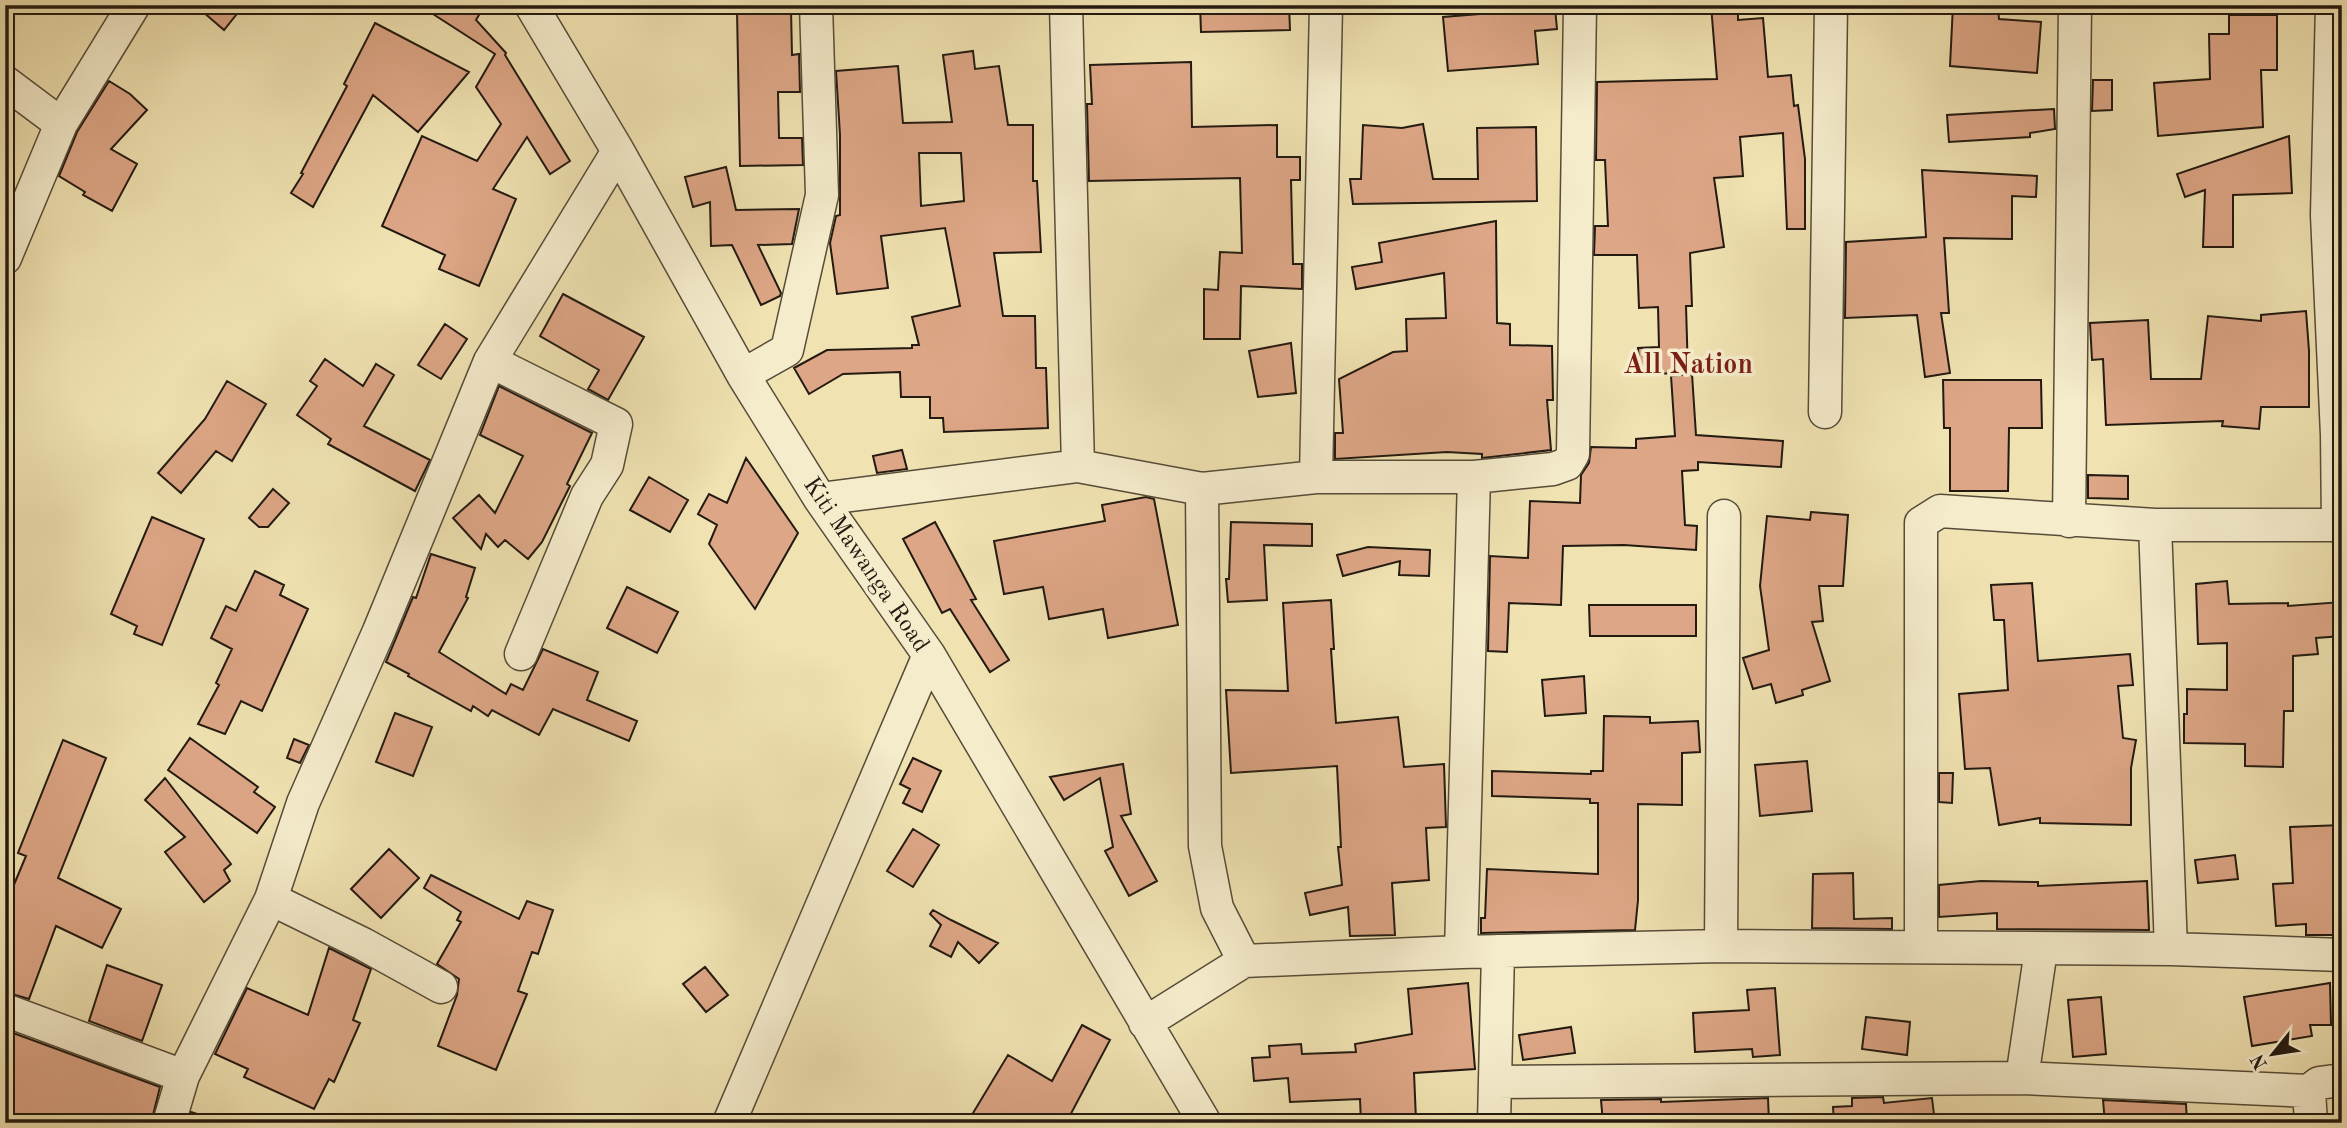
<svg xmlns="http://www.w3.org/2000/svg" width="2347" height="1128" font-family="'Old Standard TT',serif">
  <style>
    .building { fill: #dda686; stroke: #231a11; stroke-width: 2; fill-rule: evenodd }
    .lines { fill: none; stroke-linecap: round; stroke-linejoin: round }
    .minor-casing { stroke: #564c39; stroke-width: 35 }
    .minor { stroke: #f5eccc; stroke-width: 32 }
    .labels { text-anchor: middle; stroke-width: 7; stroke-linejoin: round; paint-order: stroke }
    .street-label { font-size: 24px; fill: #231a11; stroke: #f5eccc }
    .quarter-label { font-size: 28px; font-weight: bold; fill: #7a1f14; stroke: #f5eccc }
  </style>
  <rect width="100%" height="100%" fill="#f0e2b1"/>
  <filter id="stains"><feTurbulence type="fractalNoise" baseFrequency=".00286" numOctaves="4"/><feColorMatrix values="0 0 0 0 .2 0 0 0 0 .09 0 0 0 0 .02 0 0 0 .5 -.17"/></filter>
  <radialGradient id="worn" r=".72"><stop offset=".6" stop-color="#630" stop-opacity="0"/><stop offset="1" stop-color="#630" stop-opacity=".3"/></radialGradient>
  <path class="building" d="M 195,5 L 244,5 L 224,30 Z
    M 419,5 L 468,5 L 479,15 L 476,20 L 506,53 L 505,55 L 570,161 L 550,174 L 527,137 L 493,189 L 516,199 L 479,286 L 439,269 L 445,255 L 382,226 L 422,136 L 477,161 L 501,124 L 476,87 L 495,54 Z
    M 1200,5 L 1289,5 L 1290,30 L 1201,32 Z
    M 1711,5 L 1738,5 L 1738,20 L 1763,18 L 1768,77 L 1791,75 L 1794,106 L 1798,105 L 1805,159 L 1805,229 L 1787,229 L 1783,133 L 1740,137 L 1743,176 L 1714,178 L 1724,247 L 1690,253 L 1692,306 L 1686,306 L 1688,373 L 1640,374 L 1638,348 L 1659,347 L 1658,307 L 1639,308 L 1637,255 L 1594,255 L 1595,226 L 1608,226 L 1605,160 L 1596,160 L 1597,82 L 1717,79 Z
    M 1953,5 L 1998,5 L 1999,19 L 2041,22 L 2037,73 L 1950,66 Z
    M 1555,8 L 1557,29 L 1535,31 L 1538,64 L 1448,71 L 1443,17 Z
    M 791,10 L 792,55 L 799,54 L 800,92 L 778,92 L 779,138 L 802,138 L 803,165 L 740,166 L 737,11 Z
    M 2229,15 L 2277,15 L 2277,70 L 2261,70 L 2263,127 L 2158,136 L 2154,83 L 2210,79 L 2209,34 L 2229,34 Z
    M 375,23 L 469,72 L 418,132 L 373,95 L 313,207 L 291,193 L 303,174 L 301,173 L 347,86 L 344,84 Z
    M 973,51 L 975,69 L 999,66 L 1008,125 L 1033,125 L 1033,181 L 1037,181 L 1041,252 L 994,253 L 1003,316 L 1035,316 L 1036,368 L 1046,368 L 1048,428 L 944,432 L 943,418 L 930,418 L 930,397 L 901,397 L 900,372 L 843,374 L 809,394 L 794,368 L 827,350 L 912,348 L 912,345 L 919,345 L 912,317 L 960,306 L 945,228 L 881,236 L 888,288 L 837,294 L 830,243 L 836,216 L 840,215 L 840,135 L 836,71 L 898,66 L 903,123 L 952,122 L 943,55 ZM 919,153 L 961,153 L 964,201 L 921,206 Z
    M 1191,62 L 1192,127 L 1277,125 L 1277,157 L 1300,157 L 1300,180 L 1291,180 L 1293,264 L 1302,264 L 1302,289 L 1241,286 L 1240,339 L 1204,339 L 1204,289 L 1218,290 L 1220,252 L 1242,253 L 1240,178 L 1089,181 L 1087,104 L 1092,104 L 1090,65 Z
    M 2093,80 L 2112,80 L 2112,110 L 2092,111 Z
    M 109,81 L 130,94 L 147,110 L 111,149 L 137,164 L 112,211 L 83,195 L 85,192 L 59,176 L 77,132 Z
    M 2054,109 L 2055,129 L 2030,133 L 2030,137 L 1949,142 L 1947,115 Z
    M 1423,124 L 1433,179 L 1478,179 L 1477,128 L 1536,127 L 1537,201 L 1353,204 L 1350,179 L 1361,179 L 1363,125 L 1402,128 Z
    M 2289,136 L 2292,193 L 2233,195 L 2233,247 L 2203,247 L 2205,190 L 2185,197 L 2177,174 Z
    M 726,167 L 736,210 L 799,209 L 792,244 L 758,245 L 781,293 L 780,296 L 761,305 L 732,245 L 711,246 L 710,202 L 693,207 L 685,177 Z
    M 1922,170 L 2037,176 L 2036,197 L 2012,196 L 2012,239 L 1944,238 L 1949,313 L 1941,313 L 1950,373 L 1925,377 L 1917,315 L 1845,318 L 1846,242 L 1926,237 Z
    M 1496,221 L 1497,323 L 1510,324 L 1510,345 L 1552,346 L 1553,400 L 1547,400 L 1551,450 L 1482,458 L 1482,454 L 1447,452 L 1335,459 L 1335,433 L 1343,433 L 1339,379 L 1393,352 L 1407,351 L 1406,319 L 1446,318 L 1444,273 L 1356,289 L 1352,267 L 1382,262 L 1379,243 Z
    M 563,294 L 644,337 L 608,400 L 588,389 L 599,370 L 540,336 Z
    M 2306,311 L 2309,351 L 2309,407 L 2261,407 L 2259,429 L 2222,426 L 2223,421 L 2106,425 L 2103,359 L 2092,360 L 2090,323 L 2148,320 L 2151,379 L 2201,379 L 2208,316 L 2261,321 L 2261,315 Z
    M 445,324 L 467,339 L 441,379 L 418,365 Z
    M 1291,343 L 1296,393 L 1258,397 L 1249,351 Z
    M 325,359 L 363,386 L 376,364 L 394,375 L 364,426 L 430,460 L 415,491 L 328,444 L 331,439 L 297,415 L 317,386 L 310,381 Z
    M 1692,374 L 1696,435 L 1783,441 L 1781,467 L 1698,462 L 1698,470 L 1682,471 L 1685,525 L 1697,526 L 1696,550 L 1624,545 L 1563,546 L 1561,605 L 1509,603 L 1507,652 L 1488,651 L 1490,556 L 1528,558 L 1530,501 L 1580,503 L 1581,475 L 1589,463 L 1591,447 L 1636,448 L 1636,439 L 1675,436 L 1671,376 Z
    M 1943,380 L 2041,380 L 2042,428 L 2009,428 L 2008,491 L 1950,491 L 1950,428 L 1944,428 Z
    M 227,381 L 266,404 L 232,461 L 216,451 L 181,493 L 158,473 L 205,419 Z
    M 499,386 L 592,433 L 567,484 L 570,486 L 542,542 L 528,559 L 505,540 L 498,547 L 486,534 L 481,549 L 453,518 L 479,495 L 495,513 L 523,456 L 480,435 Z
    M 902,450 L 907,469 L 877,473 L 873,456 Z
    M 746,458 L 798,533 L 755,609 L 709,544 L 717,525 L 698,514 L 709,494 L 727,503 Z
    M 2088,475 L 2128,476 L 2128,499 L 2088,498 Z
    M 649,477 L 688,500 L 670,532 L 630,510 Z
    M 273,489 L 289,503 L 268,527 L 259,527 L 249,518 Z
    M 1146,497 L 1154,499 L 1178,625 L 1108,638 L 1103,609 L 1049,619 L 1043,587 L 1004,594 L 994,541 L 1105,521 L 1102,505 Z
    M 1811,512 L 1848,515 L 1843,586 L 1819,586 L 1823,621 L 1812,622 L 1830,681 L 1802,690 L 1803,695 L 1776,703 L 1771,684 L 1753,689 L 1743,658 L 1769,650 L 1760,586 L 1767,516 L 1810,520 Z
    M 152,517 L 204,539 L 162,645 L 134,634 L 137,626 L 111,614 Z
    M 935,522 L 976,599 L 971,600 L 1009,660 L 990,672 L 950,609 L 942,613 L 903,539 Z
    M 1231,522 L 1312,524 L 1312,546 L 1264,545 L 1267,600 L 1228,602 L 1226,579 L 1229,579 Z
    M 1368,547 L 1430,550 L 1429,576 L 1399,575 L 1400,561 L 1343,576 L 1337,555 Z
    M 431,554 L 475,568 L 466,597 L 468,598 L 439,652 L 506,694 L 511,684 L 523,690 L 543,649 L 598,672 L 587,700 L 637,721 L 629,741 L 553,709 L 539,735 L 492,710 L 488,716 L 473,706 L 471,711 L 408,676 L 409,674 L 386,662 L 413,597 L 416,598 Z
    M 255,571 L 284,585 L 280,595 L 308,609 L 262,711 L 241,701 L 225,734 L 198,724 L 219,685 L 216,683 L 232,649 L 211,638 L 226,606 L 236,611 Z
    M 2227,581 L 2229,604 L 2288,603 L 2288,606 L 2342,602 L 2342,636 L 2316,638 L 2318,654 L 2293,656 L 2293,711 L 2284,711 L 2283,767 L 2245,766 L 2245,744 L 2184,743 L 2184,714 L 2187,714 L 2187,689 L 2227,690 L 2227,643 L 2198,644 L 2196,584 Z
    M 2032,583 L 2038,661 L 2130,654 L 2133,685 L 2118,686 L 2123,738 L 2136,740 L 2131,768 L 2131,825 L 2040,823 L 2040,818 L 1999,825 L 1990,768 L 1965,769 L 1959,694 L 2008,690 L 2004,620 L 1994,620 L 1991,585 Z
    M 627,587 L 678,612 L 657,653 L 607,628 Z
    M 1331,600 L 1334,649 L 1331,649 L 1336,723 L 1398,717 L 1404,767 L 1444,764 L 1446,827 L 1426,828 L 1429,880 L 1392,883 L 1395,935 L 1350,936 L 1348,907 L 1310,915 L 1305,893 L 1342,885 L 1338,847 L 1341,847 L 1337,766 L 1231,773 L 1226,690 L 1288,691 L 1283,603 Z
    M 1589,605 L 1696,605 L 1696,636 L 1590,636 Z
    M 1584,676 L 1586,713 L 1545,716 L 1542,680 Z
    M 395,713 L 432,727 L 413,776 L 376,762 Z
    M 1604,716 L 1650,717 L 1650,723 L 1698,721 L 1700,752 L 1682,753 L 1682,805 L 1638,804 L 1638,900 L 1635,930 L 1481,933 L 1481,918 L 1485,918 L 1487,869 L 1598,874 L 1598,803 L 1590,803 L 1590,799 L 1492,796 L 1492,771 L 1591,774 L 1591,771 L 1603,771 Z
    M 190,738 L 258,787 L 254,792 L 275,807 L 257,833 L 168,770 Z
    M 294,739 L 309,745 L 300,763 L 287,758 Z
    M 63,740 L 106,758 L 58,878 L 121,909 L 102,948 L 56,926 L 29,999 L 5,992 L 5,906 L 26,856 L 18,853 Z
    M 913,758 L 941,771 L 922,812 L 903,803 L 910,789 L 900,784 Z
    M 1807,761 L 1812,811 L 1760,816 L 1755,765 Z
    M 1123,764 L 1131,814 L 1121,816 L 1157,881 L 1129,896 L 1105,851 L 1113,847 L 1100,778 L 1064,800 L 1050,777 Z
    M 1939,773 L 1953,773 L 1952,803 L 1939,802 Z
    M 165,778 L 231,864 L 224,870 L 230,881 L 204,902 L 165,852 L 185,837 L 145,800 Z
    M 2342,825 L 2342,935 L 2306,935 L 2306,924 L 2276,926 L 2273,884 L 2293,883 L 2290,827 Z
    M 913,829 L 939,845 L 913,887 L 887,871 Z
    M 389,849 L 419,878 L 381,918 L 351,889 Z
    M 2235,855 L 2238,879 L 2198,883 L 2195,860 Z
    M 1853,873 L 1854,919 L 1892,918 L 1892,929 L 1812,928 L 1813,874 Z
    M 431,875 L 519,919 L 527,901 L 553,910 L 538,954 L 532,952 L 518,991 L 527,994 L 496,1070 L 438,1046 L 457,995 L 459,979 L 437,964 L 461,922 L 457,920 L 461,912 L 424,888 Z
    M 1981,881 L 2038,882 L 2038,886 L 2147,881 L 2149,930 L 1997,929 L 1997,913 L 1939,917 L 1939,885 Z
    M 933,910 L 951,920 L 998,943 L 979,963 L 958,942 L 951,957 L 930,946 L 941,925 L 930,914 Z
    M 329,948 L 371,969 L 353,1020 L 360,1023 L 334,1082 L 329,1079 L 314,1109 L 244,1077 L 248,1069 L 215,1054 L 247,988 L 308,1015 Z
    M 107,965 L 162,985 L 142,1041 L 89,1021 Z
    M 705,967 L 728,995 L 706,1012 L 683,984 Z
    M 1468,983 L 1475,1069 L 1414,1073 L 1416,1120 L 1413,1120 L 1413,1123 L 1361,1123 L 1360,1099 L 1290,1102 L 1288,1078 L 1254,1081 L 1252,1058 L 1270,1057 L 1269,1046 L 1301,1044 L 1302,1054 L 1356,1052 L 1355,1044 L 1412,1034 L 1408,989 Z
    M 2330,983 L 2331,1025 L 2310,1025 L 2312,1036 L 2252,1046 L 2244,997 Z
    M 1775,988 L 1780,1055 L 1753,1057 L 1752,1049 L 1695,1052 L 1693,1013 L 1749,1010 L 1747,990 Z
    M 2101,997 L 2106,1054 L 2073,1057 L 2068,1000 Z
    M 1866,1017 L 1910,1022 L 1907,1055 L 1862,1049 Z
    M 1082,1025 L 1110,1040 L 1066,1123 L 967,1123 L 1008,1055 L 1052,1081 Z
    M 1571,1027 L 1575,1053 L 1523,1060 L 1519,1035 Z
    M 5,1030 L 160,1087 L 151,1123 L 5,1123 Z
    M 1883,1097 L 1884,1103 L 1932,1098 L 1935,1123 L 1834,1123 L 1833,1107 L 1852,1106 L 1852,1098 Z
    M 1768,1098 L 1769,1123 L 1603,1123 L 1601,1100 L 1661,1099 L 1661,1102 Z
    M 2103,1100 L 2186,1104 L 2187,1123 L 2105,1123 Z
    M 191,1112 L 209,1118 L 208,1123 L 188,1123 Z"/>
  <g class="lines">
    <defs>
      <path id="minor" d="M 531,5 L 618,151 L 743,375 L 820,499 L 929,655 L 1205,1123
        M 2332,5 L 2327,215 L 2337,435 L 2338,526
        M 5,82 L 61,124
        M 5,258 L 61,124 L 134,5
        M 490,361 L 616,424 L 607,465 L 587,496 L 521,654
        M 743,375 L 787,350 L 822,195 L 816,5
        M 1825,412 L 1831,5
        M 1078,466 L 1202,489 L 1316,477 L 1474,477 L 1553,469 L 1567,464 L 1573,454 L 1580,5
        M 1316,477 L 1326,5
        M 1202,489 L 1205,846 L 1217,908 L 1244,961
        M 820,499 L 1078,466 L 1066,5
        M 2069,521 L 2075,5
        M 2155,525 L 2171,949
        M 271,899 L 363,944 L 441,987
        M 1721,946 L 1724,516
        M 1921,947 L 1921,523 L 1940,511 L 2155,525 L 2342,525
        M 1461,952 L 1721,946 L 2171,949 L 2342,955
        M 5,1010 L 183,1076
        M 1145,1023 L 1244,961 L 1461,952 L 1474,477
        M 2022,1078 L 2041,950
        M 1496,1082 L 2022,1078 L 2309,1091
        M 169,1123 L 183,1076 L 271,899 L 303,803 L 379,631 L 490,361 L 618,151
        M 729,1123 L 929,655
        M 1494,1123 L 1498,951
        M 2311,1123 L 2309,1091 L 2319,1083 L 2342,1080"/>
    </defs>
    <use href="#minor" class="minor-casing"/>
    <use href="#minor" class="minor"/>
  </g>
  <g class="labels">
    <g class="street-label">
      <text transform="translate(867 564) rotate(56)" y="8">Kiti Mawanga Road</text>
    </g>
    <g class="quarter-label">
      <text x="1688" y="373">All Nation</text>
    </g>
  </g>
  <rect width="2347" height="1128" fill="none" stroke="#f0e2b1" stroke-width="28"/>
  <rect x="7" y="7" width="2333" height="1114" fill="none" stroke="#231a11" stroke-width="3.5"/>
  <rect x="14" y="14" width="2319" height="1100" fill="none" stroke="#231a11" stroke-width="2"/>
  <g transform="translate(2273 1054) rotate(240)" stroke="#f5eccc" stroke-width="5" paint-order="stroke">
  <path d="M0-5L12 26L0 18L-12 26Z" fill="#231a11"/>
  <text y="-10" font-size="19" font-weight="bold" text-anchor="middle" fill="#231a11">N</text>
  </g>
  <rect width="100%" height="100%" filter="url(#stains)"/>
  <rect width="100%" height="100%" fill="url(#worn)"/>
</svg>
